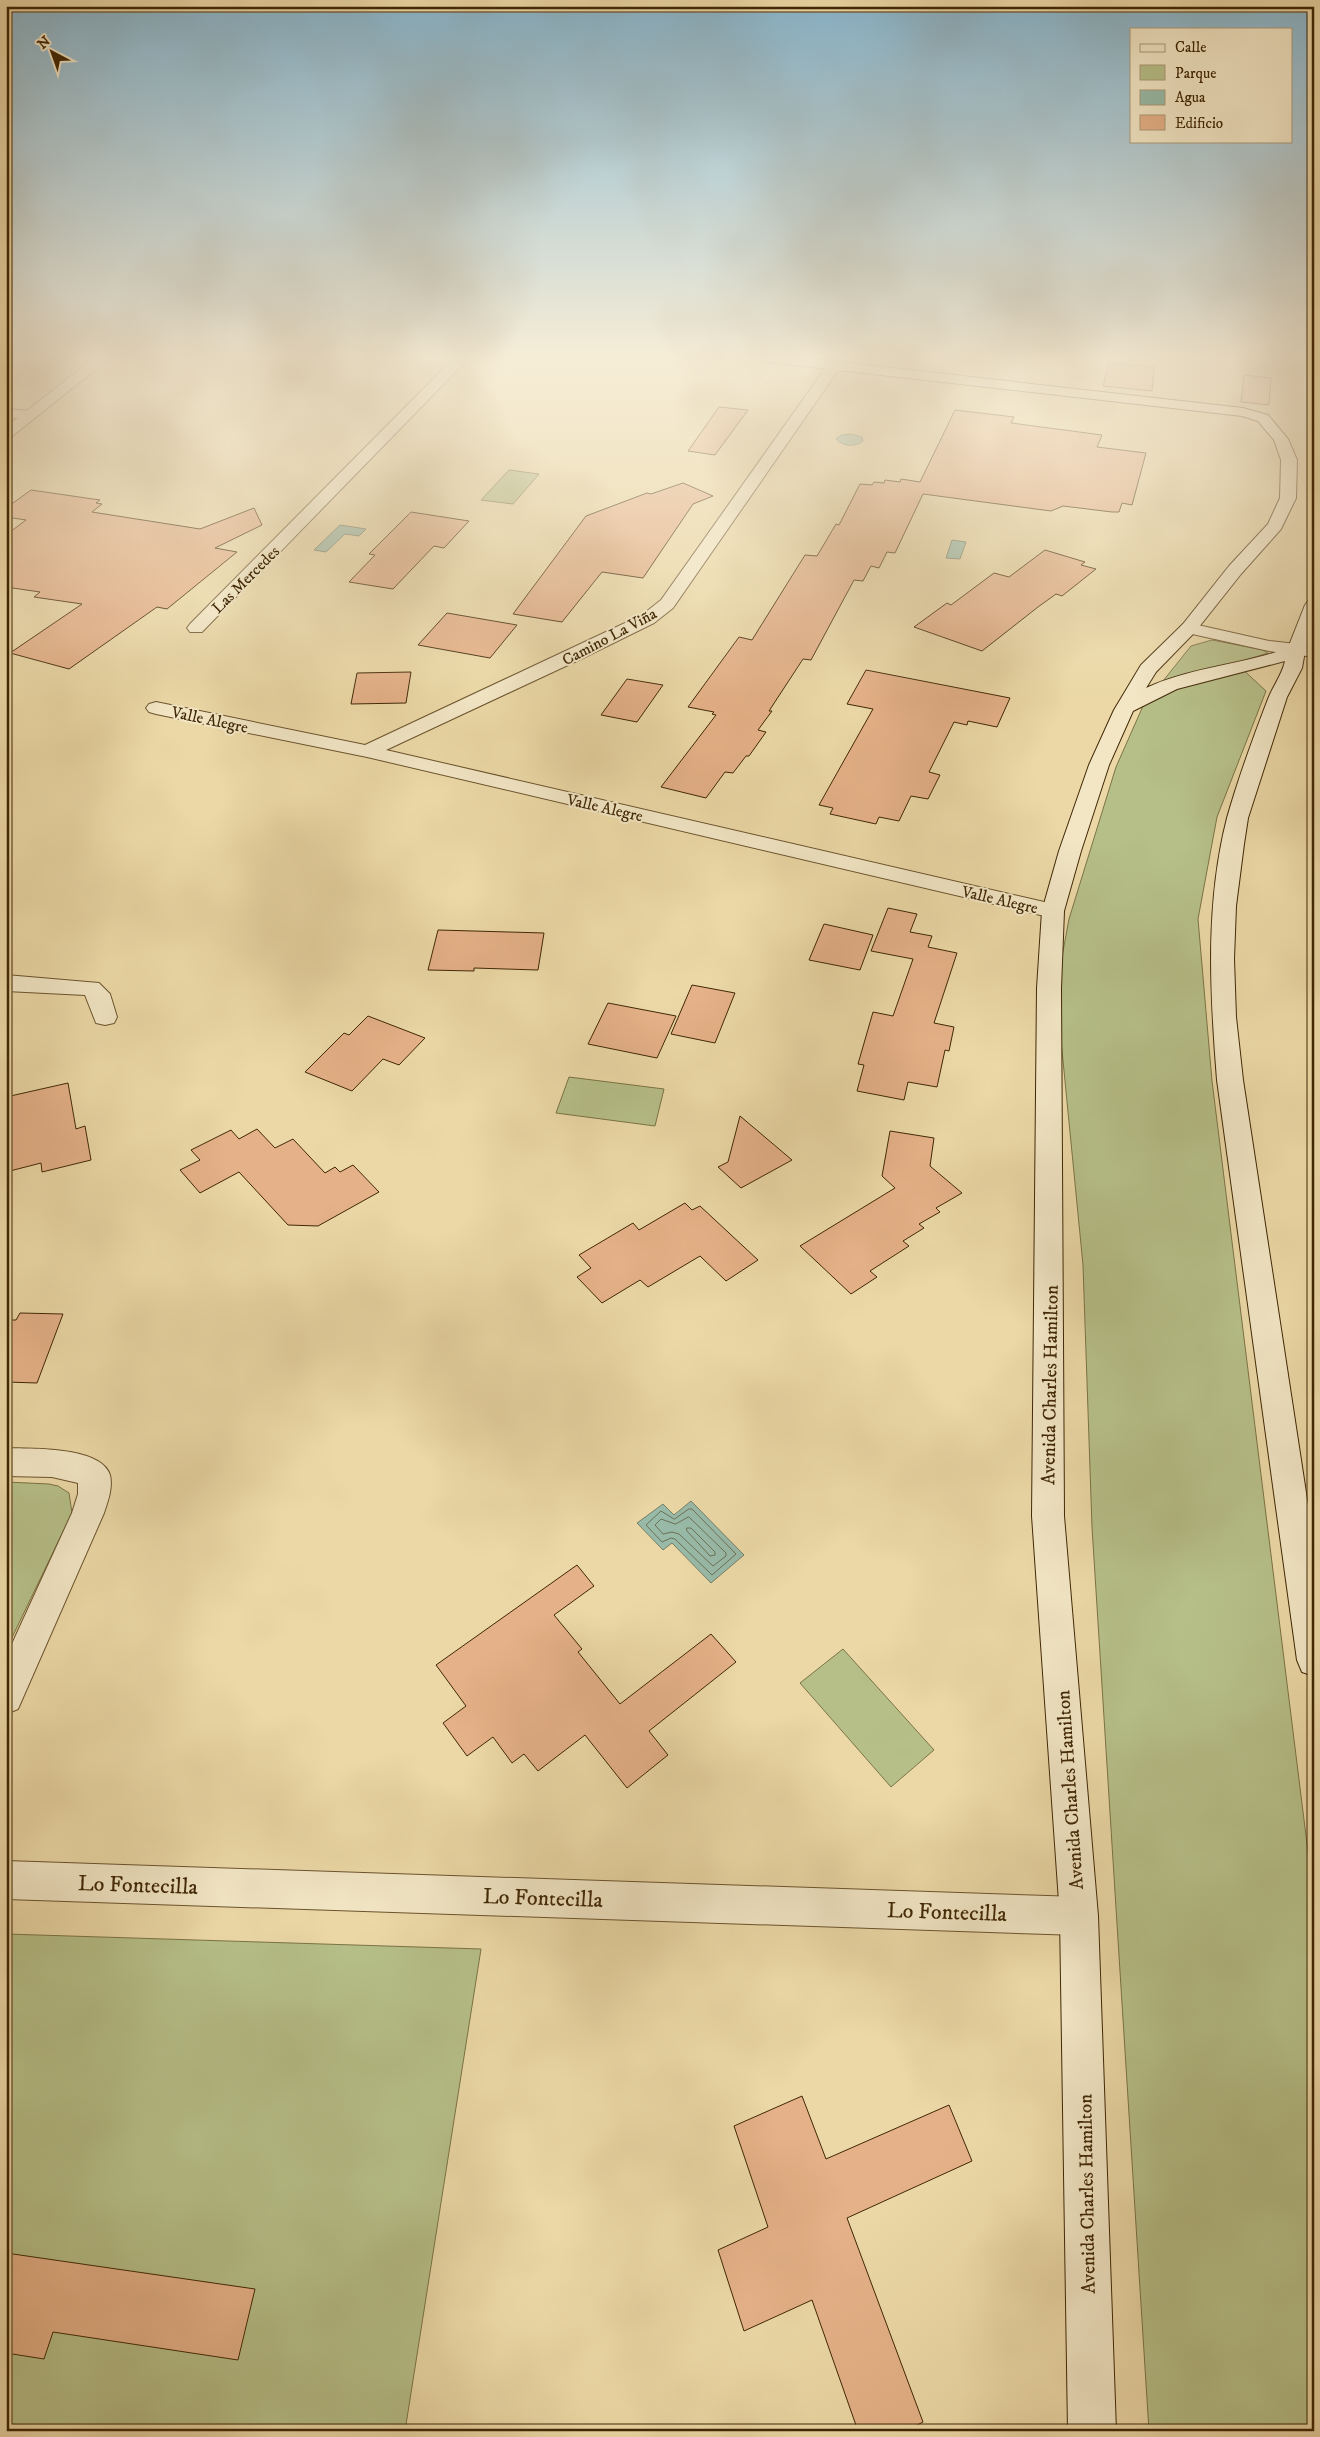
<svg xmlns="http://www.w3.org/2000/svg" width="1320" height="2437" font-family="'IM FELL DW Pica',serif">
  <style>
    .green { fill: #b6bf88; stroke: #7b7346 }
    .water { fill: #98baa8; stroke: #757f67 }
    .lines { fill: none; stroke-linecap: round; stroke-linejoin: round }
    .shore { stroke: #6c7056; stroke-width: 1 }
    .building { fill: #e5b188; stroke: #402705 }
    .minor-casing { stroke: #6b532d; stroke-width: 2 }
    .tertiary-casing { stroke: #6b532d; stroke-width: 2 }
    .secondary-casing { stroke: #402705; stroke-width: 2 }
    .minor { fill: #f2e6c5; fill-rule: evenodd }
    .tertiary { fill: #f2e6c5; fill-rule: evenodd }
    .secondary { fill: #f2e6c5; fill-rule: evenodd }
    .labels { text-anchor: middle; stroke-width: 4; stroke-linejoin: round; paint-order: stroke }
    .far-street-label { font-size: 16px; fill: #402705; stroke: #f2e6c5 }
    .street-label { font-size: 19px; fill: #402705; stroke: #f2e6c5 }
    .near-street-label { font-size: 22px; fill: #402705; stroke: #f2e6c5 }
  </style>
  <rect width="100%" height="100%" fill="#ebd8a6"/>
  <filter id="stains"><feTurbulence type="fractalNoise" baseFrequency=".004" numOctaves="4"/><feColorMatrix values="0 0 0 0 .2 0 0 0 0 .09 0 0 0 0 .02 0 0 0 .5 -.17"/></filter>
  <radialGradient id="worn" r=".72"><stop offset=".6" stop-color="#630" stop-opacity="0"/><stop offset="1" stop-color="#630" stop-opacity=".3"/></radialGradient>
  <path class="green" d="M 509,470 L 539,474 L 513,504 L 481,500 Z
    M 1212,640 L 1263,650 L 1268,653 L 1236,663 L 1266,691 L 1217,817 L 1198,919 L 1212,1081 L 1314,1900 L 1314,2431 L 1149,2431 L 1092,1527 L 1083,1265 L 1056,989 L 1069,919 L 1116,767 L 1143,706 L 1191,646 Z
    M 569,1077 L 664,1089 L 655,1126 L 556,1113 Z
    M 6,1482 L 49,1484 L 58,1486 L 69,1493 L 72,1513 L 6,1650 Z
    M 843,1649 L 934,1750 L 891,1787 L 800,1683 Z
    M 6,1934 L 481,1949 L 405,2431 L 6,2431 Z"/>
  <path class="water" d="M 850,434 L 862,437 L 863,441 C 856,447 843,447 836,439 L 841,435 Z
    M 340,525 L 366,529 L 359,536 L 345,534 L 326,552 L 314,550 Z
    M 952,540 L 966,542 L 960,559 L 946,558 Z
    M 691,1501 L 744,1555 L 711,1583 L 672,1543 L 663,1550 L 637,1523 L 663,1504 L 674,1515 Z"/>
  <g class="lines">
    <path class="shore" d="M 689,1509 L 692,1509 L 736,1554 L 712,1575 L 675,1539 L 671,1538 L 662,1542 L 646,1525 L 661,1511 L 674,1519 Z
      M 689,1517 L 726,1553 L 726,1556 L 713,1566 L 679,1534 L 672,1532 L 663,1534 L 655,1525 L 661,1519 L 675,1524 Z
      M 687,1528 L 691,1528 L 715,1552 L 715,1555 L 710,1556 L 687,1531 Z"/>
  </g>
  <path class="building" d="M 1109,363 L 1154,367 L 1152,391 L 1103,386 Z
    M 1244,375 L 1271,378 L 1269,405 L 1241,402 Z
    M 719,407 L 748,410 L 715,455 L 688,451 Z
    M 955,410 L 1014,417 L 1011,423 L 1102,435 L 1097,447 L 1146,453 L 1132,505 L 1122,503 L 1119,512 L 1112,512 L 1063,506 L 1051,511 L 923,494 L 895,553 L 887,552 L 879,568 L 871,566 L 863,581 L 854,580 L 811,660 L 803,659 L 769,711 L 772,711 L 758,730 L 766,732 L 749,756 L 746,756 L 733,773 L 725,772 L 706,798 L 661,787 L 716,715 L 712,714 L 714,712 L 688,707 L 739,637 L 752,640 L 805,555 L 817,556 L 836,524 L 839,525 L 860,484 L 872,485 L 874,482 L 884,483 L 885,480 L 900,482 L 901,479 L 920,482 Z
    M 683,483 L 713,496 L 693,504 L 643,578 L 602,572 L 562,622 L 513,614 L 586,516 L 647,493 L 651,494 Z
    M 31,490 L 100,500 L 96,503 L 102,504 L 92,512 L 200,529 L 254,508 L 262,525 L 215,548 L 237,552 L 167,609 L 157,607 L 69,669 L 10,653 L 82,604 L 34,597 L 40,592 L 6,587 L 6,535 L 26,520 L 6,517 L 6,508 Z
    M 411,512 L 469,521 L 444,548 L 434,546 L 393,589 L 349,582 L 375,555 L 369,554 Z
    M 1045,550 L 1085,562 L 1081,565 L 1096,569 L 1062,596 L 1056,594 L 1038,607 L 982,651 L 914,627 L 947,603 L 951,605 L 994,573 L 1009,577 Z
    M 447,613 L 517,625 L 490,658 L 418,645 Z
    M 866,670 L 1010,698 L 997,727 L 968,721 L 967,725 L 954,722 L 929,772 L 940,775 L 928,799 L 911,796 L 899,821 L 879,817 L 876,824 L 830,814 L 833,808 L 819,805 L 873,709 L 847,704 Z
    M 411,672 L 406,703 L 351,704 L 357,673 Z
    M 627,679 L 663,685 L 637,722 L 601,715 Z
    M 888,908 L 917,914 L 910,932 L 932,936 L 928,947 L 957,953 L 934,1023 L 954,1027 L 949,1051 L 945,1050 L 937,1087 L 908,1082 L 904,1100 L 857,1091 L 864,1065 L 858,1064 L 873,1012 L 893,1016 L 913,959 L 871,951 Z
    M 824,924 L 873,935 L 860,970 L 809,960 Z
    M 438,930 L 544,933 L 538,970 L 474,968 L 474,971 L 428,970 Z
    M 692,985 L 735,993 L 715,1043 L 671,1034 Z
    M 608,1003 L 676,1016 L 657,1058 L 588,1044 Z
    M 368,1016 L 425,1038 L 399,1065 L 383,1059 L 352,1091 L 305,1072 L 344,1033 L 349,1035 Z
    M 68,1083 L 76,1129 L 85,1126 L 91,1160 L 42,1172 L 41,1163 L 6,1172 L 6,1097 Z
    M 740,1116 L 792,1160 L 741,1188 L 718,1167 L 728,1162 Z
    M 257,1129 L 275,1148 L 293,1139 L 325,1173 L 335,1167 L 340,1172 L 353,1165 L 379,1192 L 318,1226 L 288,1225 L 239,1172 L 200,1193 L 180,1170 L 200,1160 L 191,1150 L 231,1130 L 239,1139 Z
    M 890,1131 L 934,1138 L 930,1166 L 962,1193 L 936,1208 L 940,1212 L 919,1224 L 924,1228 L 903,1241 L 909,1246 L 870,1271 L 877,1277 L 851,1294 L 800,1246 L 895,1188 L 882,1176 Z
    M 685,1203 L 692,1210 L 700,1206 L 758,1260 L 726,1281 L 700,1256 L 648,1287 L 640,1280 L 602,1303 L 577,1277 L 591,1268 L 579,1255 L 633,1223 L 639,1230 Z
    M 20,1313 L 63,1314 L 37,1383 L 6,1382 L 6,1320 L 16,1320 Z
    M 577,1565 L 594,1586 L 554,1615 L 582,1649 L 578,1652 L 620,1704 L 711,1634 L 736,1662 L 649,1731 L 668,1755 L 627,1788 L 585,1735 L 538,1771 L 524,1754 L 512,1763 L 493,1737 L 467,1756 L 443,1723 L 466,1706 L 436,1665 Z
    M 802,2096 L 826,2159 L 949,2105 L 972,2161 L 847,2218 L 923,2422 L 906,2431 L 858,2431 L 812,2300 L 744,2331 L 718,2250 L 768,2227 L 734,2126 Z
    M 6,2253 L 255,2289 L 238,2360 L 53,2332 L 44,2359 L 6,2353 Z"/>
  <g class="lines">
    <defs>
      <path id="minor" d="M 454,358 L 469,358 L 202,632 L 190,632 L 187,628 L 190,624 Z
        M 834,362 L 841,366 L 673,608 L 654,623 L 583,658 L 386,750 L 1053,904 L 1061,906 L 1064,911 L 1061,916 L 1053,918 L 367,757 L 156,714 L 149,712 L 146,708 L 149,704 L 156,702 L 365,745 L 642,615 L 661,600 L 829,363 Z
        M 6,409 L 31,411 L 38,415 L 31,419 L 6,417 Z
        M 1189,623 L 1269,641 L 1314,646 L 1314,657 L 1269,651 L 1183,632 L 1180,628 L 1183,624 Z
        M 6,975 L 99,983 L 110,994 L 117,1017 L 114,1023 L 105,1025 L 96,1023 L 85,995 L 6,991 Z
        M 6,1448 C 30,1449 101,1446 110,1475 C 113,1488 108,1501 104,1513 L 18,1709 L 6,1714 L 6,1657 L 72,1513 L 78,1494 L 78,1483 L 52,1477 L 6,1476 Z"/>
      <path id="tertiary" d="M 94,358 L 110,358 L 11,437 L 6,438 L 6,427 Z
        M 6,1861 L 1079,1897 L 1093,1902 L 1098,1916 L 1093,1930 L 1079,1935 L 6,1899 Z"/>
      <path id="secondary" d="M 759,358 L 804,358 L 1243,408 L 1268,415 L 1288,439 L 1297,460 L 1296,498 L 1281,529 L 1241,574 L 1195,632 L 1156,672 L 1146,688 C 1191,667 1242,665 1288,648 L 1305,605 L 1308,601 L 1314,600 L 1314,628 L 1305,651 L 1302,668 L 1287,697 L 1248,818 L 1244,844 L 1236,906 L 1234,959 L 1236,1017 L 1243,1080 L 1314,1545 L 1314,1676 L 1302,1672 L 1297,1660 L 1217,1080 C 1210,993 1205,904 1227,818 C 1238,779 1253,738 1268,699 C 1273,686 1282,675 1285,661 L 1177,689 L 1133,711 L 1109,765 L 1081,851 L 1064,911 L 1061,988 L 1064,1516 L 1098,1916 L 1116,2431 L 1068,2431 L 1060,1916 L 1032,1516 L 1037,988 L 1042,911 L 1059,851 L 1089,765 L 1114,710 L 1141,665 L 1183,624 L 1229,566 L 1268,524 L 1280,498 L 1281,460 L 1274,440 L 1258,421 L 1242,416 L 766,362 Z"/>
    </defs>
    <use href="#minor" class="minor-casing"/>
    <use href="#tertiary" class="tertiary-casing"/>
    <use href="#secondary" class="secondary-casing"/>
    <use href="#minor" class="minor"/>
    <use href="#tertiary" class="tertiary"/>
    <use href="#secondary" class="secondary"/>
  </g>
  <linearGradient id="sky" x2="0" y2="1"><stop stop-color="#88b6ce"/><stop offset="0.51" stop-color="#f6edd7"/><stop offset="1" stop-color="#f6edd7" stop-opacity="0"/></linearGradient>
  <rect width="1320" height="699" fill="url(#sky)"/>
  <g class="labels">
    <g class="far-street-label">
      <text transform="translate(245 579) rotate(-45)" y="6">Las Mercedes</text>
      <text transform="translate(609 636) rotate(-28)" y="6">Camino La Viña</text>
      <text transform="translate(210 719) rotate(12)" y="6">Valle Alegre</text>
      <text transform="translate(605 807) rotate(13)" y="6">Valle Alegre</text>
      <text transform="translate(1000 899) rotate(13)" y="6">Valle Alegre</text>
    </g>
    <g class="street-label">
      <text transform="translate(1049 1385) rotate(-89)" y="7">Avenida Charles Hamilton</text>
      <text transform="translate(1069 1790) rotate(-94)" y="7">Avenida Charles Hamilton</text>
      <text transform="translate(1086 2194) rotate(-91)" y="7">Avenida Charles Hamilton</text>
    </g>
    <g class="near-street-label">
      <text transform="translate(138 1884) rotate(2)" y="8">Lo Fontecilla</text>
      <text transform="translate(543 1897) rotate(2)" y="8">Lo Fontecilla</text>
      <text transform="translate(947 1911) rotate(2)" y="8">Lo Fontecilla</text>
    </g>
  </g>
  <rect width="1320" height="2437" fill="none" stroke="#ebd8a6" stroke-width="25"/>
  <rect x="8" y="8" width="1305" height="2422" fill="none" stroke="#402705" stroke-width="2.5"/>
  <rect x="12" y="12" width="1295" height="2412" fill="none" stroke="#402705"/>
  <rect x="1130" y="28" width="162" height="115" fill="#f2e6c5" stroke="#ab9a78"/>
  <rect x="1140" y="44" width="25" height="8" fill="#f2e6c5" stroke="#ab9a78"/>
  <text x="1175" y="52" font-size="15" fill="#402705">Calle</text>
  <rect x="1140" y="65" width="25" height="15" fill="#b6bf88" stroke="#ab9a78"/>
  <text x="1175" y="78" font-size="15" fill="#402705">Parque</text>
  <rect x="1140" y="90" width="25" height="15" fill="#98baa8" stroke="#ab9a78"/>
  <text x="1175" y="102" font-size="15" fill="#402705">Agua</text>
  <rect x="1140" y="115" width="25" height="15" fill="#e5b188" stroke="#ab9a78"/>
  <text x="1175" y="128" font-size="15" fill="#402705">Edificio</text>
  <g transform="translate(52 52) rotate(319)" stroke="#f2e6c5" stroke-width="4" paint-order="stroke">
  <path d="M0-4L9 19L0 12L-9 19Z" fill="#402705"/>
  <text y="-8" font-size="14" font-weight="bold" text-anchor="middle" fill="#402705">N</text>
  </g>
  <rect width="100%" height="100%" filter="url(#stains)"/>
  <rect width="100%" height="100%" fill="url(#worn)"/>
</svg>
